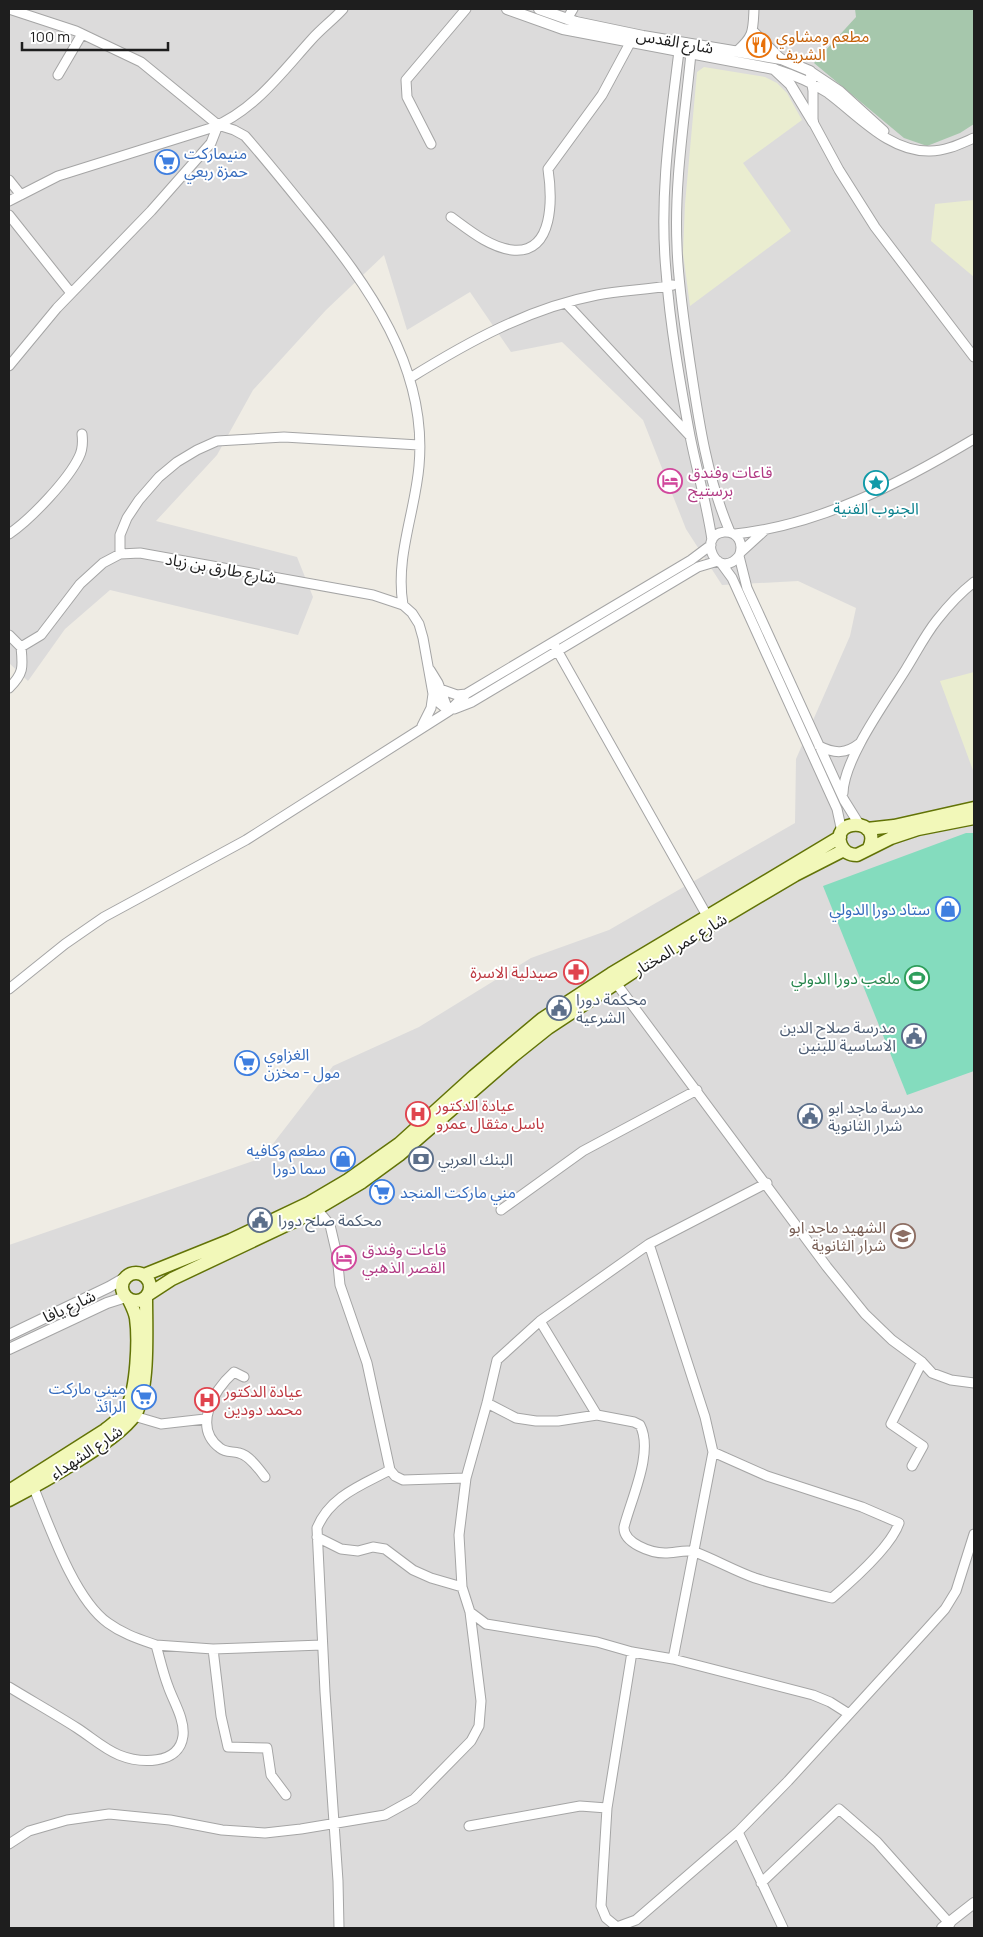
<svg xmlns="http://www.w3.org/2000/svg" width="983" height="1937" font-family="Manrope,'Noto Sans Arabic',sans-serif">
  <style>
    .residential { fill: #dcdbdb }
    .farmland { fill: #eaedd0 }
    .cemetery { fill: #a6c7ac }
    .pitch { fill: #84dcbe }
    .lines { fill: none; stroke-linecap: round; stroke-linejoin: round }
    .minor-casing { stroke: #a5a5a5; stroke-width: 11 }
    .tertiary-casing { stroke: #a5a5a5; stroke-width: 12 }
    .secondary-casing { stroke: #627307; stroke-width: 15 }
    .minor { stroke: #fff; stroke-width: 9 }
    .tertiary { stroke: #fff; stroke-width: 10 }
    .secondary { stroke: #f2f8b9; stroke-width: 12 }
    .labels { text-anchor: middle; stroke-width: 4; stroke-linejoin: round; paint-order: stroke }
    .food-label { font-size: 16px; fill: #c56008; stroke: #fff; text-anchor: start }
    .street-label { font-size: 16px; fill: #1e1e1e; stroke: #fff }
    .shop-label { font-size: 16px; fill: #366cbe; stroke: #fff; text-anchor: start }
    .hotel-label { font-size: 16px; fill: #b23c85; stroke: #fff; text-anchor: start }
    .culture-label { font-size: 16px; fill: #0d838f; stroke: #fff }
    .health-label { font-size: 16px; fill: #be3a42; stroke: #fff; text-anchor: start }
    .leisure-label { font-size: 16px; fill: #27864d; stroke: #fff; text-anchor: end }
    .service-label { font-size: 16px; fill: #4e5e75; stroke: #fff; text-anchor: start }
    .education-label { font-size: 16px; fill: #785e54; stroke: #fff; text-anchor: end }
  </style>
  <rect width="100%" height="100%" fill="#efece4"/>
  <path class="residential" d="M 9,9 L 974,9 L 974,1928 L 9,1928 L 9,1245 L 262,1158 L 333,1066 L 419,1027 L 531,958 L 609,930 L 795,823 L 796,759 L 850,636 L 856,608 L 798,581 L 722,585 L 686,529 L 643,420 L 562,342 L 511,352 L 470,292 L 407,330 L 384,255 L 326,310 L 253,390 L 217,455 L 156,521 L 297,557 L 313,597 L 298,635 L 110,590 L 65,629 L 28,681 L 9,663 Z"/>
  <path class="farmland" d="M 704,67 L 765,77 L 777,83 L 787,93 L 802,120 L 743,163 L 791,231 L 690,306 L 683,253 L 685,204 L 697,72 Z
    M 974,200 L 974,277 L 931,241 L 935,204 Z
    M 974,672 L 974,773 L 940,681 Z"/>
  <path class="cemetery" d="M 855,9 L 974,9 L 974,124 L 960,133 L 927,146 L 904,138 L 814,63 L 856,17 Z"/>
  <path class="pitch" d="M 966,833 L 974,833 L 974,1071 L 907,1095 L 823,886 Z"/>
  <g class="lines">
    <defs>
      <path id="minor" d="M 9,9 L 76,31 L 141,62 L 218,125 L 234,130 L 245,136 C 267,161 287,186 308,212 C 368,285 428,367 419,466 C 415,513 395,557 403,605
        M 567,19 L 573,9
        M 753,31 L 781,59
        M 737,51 C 754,36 753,31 754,9
        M 775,69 C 794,75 811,82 828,93 C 858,115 889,152 930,151 C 946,151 960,144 974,138
        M 810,71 L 813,91 L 813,122 L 839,170 L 875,227 L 974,357
        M 810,71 L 840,91 L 884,131
        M 58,75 L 82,34
        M 431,144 L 407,97 L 406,80 L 466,9
        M 9,180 L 21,195
        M 9,201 L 58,176 L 211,128 C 254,111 282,72 312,39 C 322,28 334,19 343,9
        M 9,215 L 71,293
        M 451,217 C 469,230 489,247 512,250 C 555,255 552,196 548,169 L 602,95 L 630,43
        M 566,303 L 690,436
        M 9,366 L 57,308 L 151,211 L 211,143 L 218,125
        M 410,378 C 468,342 529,308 597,295 C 622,290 648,290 673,285
        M 9,534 C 31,519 68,480 79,457 C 83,449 83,442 82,434
        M 735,534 C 821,525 900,483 974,439
        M 712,540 C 707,505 697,471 690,436 C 680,382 670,326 666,271 C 659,197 670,124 679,51 L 686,43 L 691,53 C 685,117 674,182 677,246 C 678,283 684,320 689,356 C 698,416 706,476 730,532
        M 741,552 L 764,531
        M 120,554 L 120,535 L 127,518 L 139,500 L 159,477 L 177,462 L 197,450 L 217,441 L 284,437 L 419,445
        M 739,556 C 717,582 696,535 724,532 C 739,531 744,545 739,556 L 747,588 L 844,800 L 859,824
        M 721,563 L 732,578 L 837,809 L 842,832
        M 9,635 L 21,647 L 41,635 L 80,584 L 103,563 L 120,554 L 140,553 L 373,595 L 403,605 L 412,613 L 419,624 L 423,638 L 433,694 L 438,702 L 449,711
        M 553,643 L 710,921
        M 430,670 L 438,683 L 448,710
        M 9,688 C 24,673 23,667 21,647
        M 440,689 L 457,695 L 466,694
        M 454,709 L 472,702 L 698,567 L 718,561
        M 422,726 L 431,708 L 433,694
        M 819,746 C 835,754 846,754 860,743
        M 843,793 C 844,758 887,700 906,669 C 916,653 925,635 937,620 C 948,606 960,593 974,582
        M 613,979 L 827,1267 L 865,1314 L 892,1340 L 922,1362 L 932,1373 L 951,1380 L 974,1383
        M 9,989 L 65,944 L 104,917 L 246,840 L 449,711 L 466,694 L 691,560 L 711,545
        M 317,1209 L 330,1225 L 337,1255 L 340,1285 L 367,1363 L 390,1470 L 395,1476 L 403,1480 L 466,1478
        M 501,1210 L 583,1151 L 697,1090
        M 649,1244 L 540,1321 L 497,1360 L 487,1403 L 466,1478 L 459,1535 L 462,1587 L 470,1612 L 486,1624 L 597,1642 L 632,1652 L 673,1659 L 813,1695 L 830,1702 L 849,1714
        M 540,1321 L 597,1415
        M 244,1377 L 234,1372 C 214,1390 192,1427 220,1448 C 226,1453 233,1451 239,1453 C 249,1455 259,1469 265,1477
        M 487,1403 L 516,1418 L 536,1421 L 558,1421 L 597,1415 L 634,1422 L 640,1425 C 654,1452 631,1499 624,1527 C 623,1543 651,1553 665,1553 C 675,1553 687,1549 695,1552 C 716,1560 735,1571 755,1578 C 780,1586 806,1592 832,1598 C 852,1581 891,1547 899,1523 L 862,1507 L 767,1476 L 713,1452
        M 134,1416 L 161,1424 L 205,1419
        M 912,1466 L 923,1446 L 891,1424 L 922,1362
        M 317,1537 L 341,1549 L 358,1551 L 373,1547 L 385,1549 L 413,1570 L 431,1578 L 462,1587
        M 156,1645 L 213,1649 L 221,1716 L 228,1747 L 267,1748 L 271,1775 L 286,1795
        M 213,1649 L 322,1645
        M 632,1652 L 607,1808 L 601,1906 L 606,1918 L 617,1927 L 636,1920 L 738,1832 L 788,1781 L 927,1629 L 945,1609 L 956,1591 L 974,1534
        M 673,1659 L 713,1452 L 705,1417 L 649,1244 L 767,1183
        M 9,1687 C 32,1701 55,1714 77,1728 C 91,1737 104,1749 119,1755 C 139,1763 179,1766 183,1736 C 185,1719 173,1701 168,1686 C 163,1673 160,1659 156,1645 C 139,1639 123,1634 108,1623 C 74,1599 49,1525 33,1486
        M 469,1826 L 580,1806 L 607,1808
        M 738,1832 L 783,1928
        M 9,1844 L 29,1831 L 67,1820 L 109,1814 L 170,1820 L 222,1830 L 265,1833 L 301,1829 L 385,1815 L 414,1799 L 471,1741 L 479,1726 L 481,1701 L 470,1612
        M 761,1883 L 839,1809 L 877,1842 L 950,1924
        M 339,1928 L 338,1881 L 325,1692 L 317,1528 C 330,1496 362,1485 390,1470"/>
      <path id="tertiary" d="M 507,9 L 563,29 L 774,69 L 790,84 L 813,122
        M 539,9 L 576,22 L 643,36 L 781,59 L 810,71
        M 9,1335 L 109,1287 L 128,1276
        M 9,1349 L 107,1303 L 126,1297
        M 942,1928 L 974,1903"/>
      <path id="secondary" d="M 867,829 L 894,826 L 974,808
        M 869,848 C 883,817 830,818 841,845 C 844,852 850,855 857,855 L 891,838 L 918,829 L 974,818
        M122 1287a14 14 0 1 1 28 0a14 14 0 1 1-28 0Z
        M 144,1275 L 231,1240 L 309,1203 L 348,1180 L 399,1144 L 474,1076 L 542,1019 L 611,974 L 840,837
        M 149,1294 L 172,1279 L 303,1217 L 362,1182 L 399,1155 L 513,1056 L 548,1028 L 645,964 L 795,875 L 844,850
        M 9,1491 L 105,1430 C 114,1423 122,1417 127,1407 C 137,1389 139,1339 136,1318 C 135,1312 132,1306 129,1300
        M 9,1500 C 36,1486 126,1437 137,1411 C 149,1382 146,1330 146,1297"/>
    </defs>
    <use href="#minor" class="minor-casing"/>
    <use href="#tertiary" class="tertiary-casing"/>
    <use href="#secondary" class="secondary-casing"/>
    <use href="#minor" class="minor"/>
    <use href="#tertiary" class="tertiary"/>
    <use href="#secondary" class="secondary"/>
  </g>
  <defs>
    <symbol id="restaurant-ring" viewBox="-11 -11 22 22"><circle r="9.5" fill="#fff" stroke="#e8710a" stroke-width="1.5"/><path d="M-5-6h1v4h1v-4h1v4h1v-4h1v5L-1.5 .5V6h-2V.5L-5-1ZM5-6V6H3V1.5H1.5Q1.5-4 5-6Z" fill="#e8710a"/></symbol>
    <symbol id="supermarket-ring" viewBox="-11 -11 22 22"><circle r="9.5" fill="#fff" stroke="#3f7fe0" stroke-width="1.5"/><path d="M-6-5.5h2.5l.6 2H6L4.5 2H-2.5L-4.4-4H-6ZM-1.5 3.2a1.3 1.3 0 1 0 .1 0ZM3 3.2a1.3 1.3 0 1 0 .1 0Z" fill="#3f7fe0"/></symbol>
    <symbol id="hotel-ring" viewBox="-11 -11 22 22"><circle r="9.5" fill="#fff" stroke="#d1479c" stroke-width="1.5"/><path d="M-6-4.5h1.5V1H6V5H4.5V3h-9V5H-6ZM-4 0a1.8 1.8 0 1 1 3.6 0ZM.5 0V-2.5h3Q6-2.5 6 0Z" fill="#d1479c"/></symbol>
    <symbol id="sight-ring" viewBox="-11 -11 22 22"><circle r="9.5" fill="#fff" stroke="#0f9aa8" stroke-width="1.5"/><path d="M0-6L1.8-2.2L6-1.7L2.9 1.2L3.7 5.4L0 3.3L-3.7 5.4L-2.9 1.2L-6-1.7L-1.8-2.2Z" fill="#0f9aa8"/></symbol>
    <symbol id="shop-ring" viewBox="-11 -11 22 22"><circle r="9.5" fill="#fff" stroke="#3f7fe0" stroke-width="1.5"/><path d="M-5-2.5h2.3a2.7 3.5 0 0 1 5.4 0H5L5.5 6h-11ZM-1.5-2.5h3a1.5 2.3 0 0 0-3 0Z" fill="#3f7fe0"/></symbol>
    <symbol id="pharmacy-ring" viewBox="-11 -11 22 22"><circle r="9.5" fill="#fff" stroke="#e0444e" stroke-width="1.5"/><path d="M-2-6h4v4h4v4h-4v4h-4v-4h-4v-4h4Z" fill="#e0444e"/></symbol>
    <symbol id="stadium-ring" viewBox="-11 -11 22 22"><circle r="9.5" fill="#fff" stroke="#2e9e5b" stroke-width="1.5"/><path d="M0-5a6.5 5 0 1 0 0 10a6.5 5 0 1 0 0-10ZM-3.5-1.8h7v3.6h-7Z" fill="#2e9e5b"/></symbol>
    <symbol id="civic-ring" viewBox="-11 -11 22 22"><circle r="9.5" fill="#fff" stroke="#5c6f8a" stroke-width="1.5"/><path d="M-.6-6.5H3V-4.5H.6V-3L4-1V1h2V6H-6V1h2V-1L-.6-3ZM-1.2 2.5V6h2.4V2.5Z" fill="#5c6f8a"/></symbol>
    <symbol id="hospital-ring" viewBox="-11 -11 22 22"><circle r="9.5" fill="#fff" stroke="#e0444e" stroke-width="1.5"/><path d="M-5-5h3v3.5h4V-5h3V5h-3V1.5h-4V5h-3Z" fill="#e0444e"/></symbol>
    <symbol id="bank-ring" viewBox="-11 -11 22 22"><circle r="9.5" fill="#fff" stroke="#5c6f8a" stroke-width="1.5"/><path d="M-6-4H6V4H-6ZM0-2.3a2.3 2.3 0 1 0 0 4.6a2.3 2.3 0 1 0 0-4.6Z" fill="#5c6f8a"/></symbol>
    <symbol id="school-ring" viewBox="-11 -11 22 22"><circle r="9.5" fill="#fff" stroke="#8d6e63" stroke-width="1.5"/><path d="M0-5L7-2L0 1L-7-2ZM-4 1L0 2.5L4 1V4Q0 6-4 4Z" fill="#8d6e63"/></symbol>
  </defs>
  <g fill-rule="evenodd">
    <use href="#restaurant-ring" x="745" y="31" width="28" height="28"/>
    <use href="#supermarket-ring" x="153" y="148" width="28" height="28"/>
    <use href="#hotel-ring" x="656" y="467" width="28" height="28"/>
    <use href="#sight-ring" x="862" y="469" width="28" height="28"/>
    <use href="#shop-ring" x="934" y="895" width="28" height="28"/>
    <use href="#pharmacy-ring" x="562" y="958" width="28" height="28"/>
    <use href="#stadium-ring" x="903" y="964" width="28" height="28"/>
    <use href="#civic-ring" x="545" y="994" width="28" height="28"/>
    <use href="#civic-ring" x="900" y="1022" width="28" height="28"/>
    <use href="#supermarket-ring" x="233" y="1049" width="28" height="28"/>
    <use href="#hospital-ring" x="404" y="1100" width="28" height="28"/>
    <use href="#civic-ring" x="796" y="1102" width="28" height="28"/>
    <use href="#shop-ring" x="329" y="1145" width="28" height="28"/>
    <use href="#bank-ring" x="407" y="1145" width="28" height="28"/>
    <use href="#supermarket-ring" x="368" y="1178" width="28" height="28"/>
    <use href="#civic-ring" x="246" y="1206" width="28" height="28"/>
    <use href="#school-ring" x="889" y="1222" width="28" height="28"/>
    <use href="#hotel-ring" x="330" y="1244" width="28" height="28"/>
    <use href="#supermarket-ring" x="130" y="1383" width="28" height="28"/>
    <use href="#hospital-ring" x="193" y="1386" width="28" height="28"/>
  </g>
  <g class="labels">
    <g class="food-label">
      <text x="776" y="42">مطعم ومشاوي<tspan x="776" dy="18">الشريف</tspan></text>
    </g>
    <g class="street-label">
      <text transform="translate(675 41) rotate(10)" y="6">شارع القدس</text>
      <text transform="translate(221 568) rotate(10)" y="6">شارع طارق بن زياد</text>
      <text transform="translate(680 944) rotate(-31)" y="6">شارع عمر المختار</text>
      <text transform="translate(69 1306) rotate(-25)" y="6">شارع يافا</text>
      <text transform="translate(86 1452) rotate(-34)" y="6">شارع الشهداء</text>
    </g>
    <g class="shop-label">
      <text x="184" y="159">منيماركت<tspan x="184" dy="18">حمزة ربعي</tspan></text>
      <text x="930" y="915" text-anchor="end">ستاد دورا الدولي</text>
      <text x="264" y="1060">الغزاوي<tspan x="264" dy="18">مول - مخزن</tspan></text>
      <text x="326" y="1156" text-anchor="end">مطعم وكافيه<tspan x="326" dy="18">سما دورا</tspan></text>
      <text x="400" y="1198">مني ماركت المنجد</text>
      <text x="126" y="1394" text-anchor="end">ميني ماركت<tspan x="126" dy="18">الرائد</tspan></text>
    </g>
    <g class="hotel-label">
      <text x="688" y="478">قاعات وفندق<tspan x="688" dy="18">برستيج</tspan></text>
      <text x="362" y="1255">قاعات وفندق<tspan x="362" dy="18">القصر الذهبي</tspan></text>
    </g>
    <g class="culture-label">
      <text x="876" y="514">الجنوب الفنية</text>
    </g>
    <g class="health-label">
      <text x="558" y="978" text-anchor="end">صيدلية الاسرة</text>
      <text x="436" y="1111">عيادة الدكتور<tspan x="436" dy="18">باسل مثقال عمرو</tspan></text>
      <text x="224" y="1397">عيادة الدكتور<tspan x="224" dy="18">محمد دودين</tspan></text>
    </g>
    <g class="leisure-label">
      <text x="900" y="984">ملعب دورا الدولي</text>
    </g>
    <g class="service-label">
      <text x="576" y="1005">محكمة دورا<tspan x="576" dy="18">الشرعية</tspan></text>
      <text x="896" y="1033" text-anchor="end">مدرسة صلاح الدين<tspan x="896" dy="18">الاساسية للبنين</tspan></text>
      <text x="828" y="1113">مدرسة ماجد ابو<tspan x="828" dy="18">شرار الثانوية</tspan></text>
      <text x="438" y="1165">البنك العربي</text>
      <text x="278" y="1226">محكمة صلح دورا</text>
    </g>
    <g class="education-label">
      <text x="886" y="1233">الشهيد ماجد ابو<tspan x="886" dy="18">شرار الثانوية</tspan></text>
    </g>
  </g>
  <rect width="983" height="1937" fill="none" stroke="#1e1e1e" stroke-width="20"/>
  <path d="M22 42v8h146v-8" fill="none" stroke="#1e1e1e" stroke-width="2.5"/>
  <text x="30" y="42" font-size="15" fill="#1e1e1e" stroke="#ffffff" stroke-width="4" paint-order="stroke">100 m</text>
</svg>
